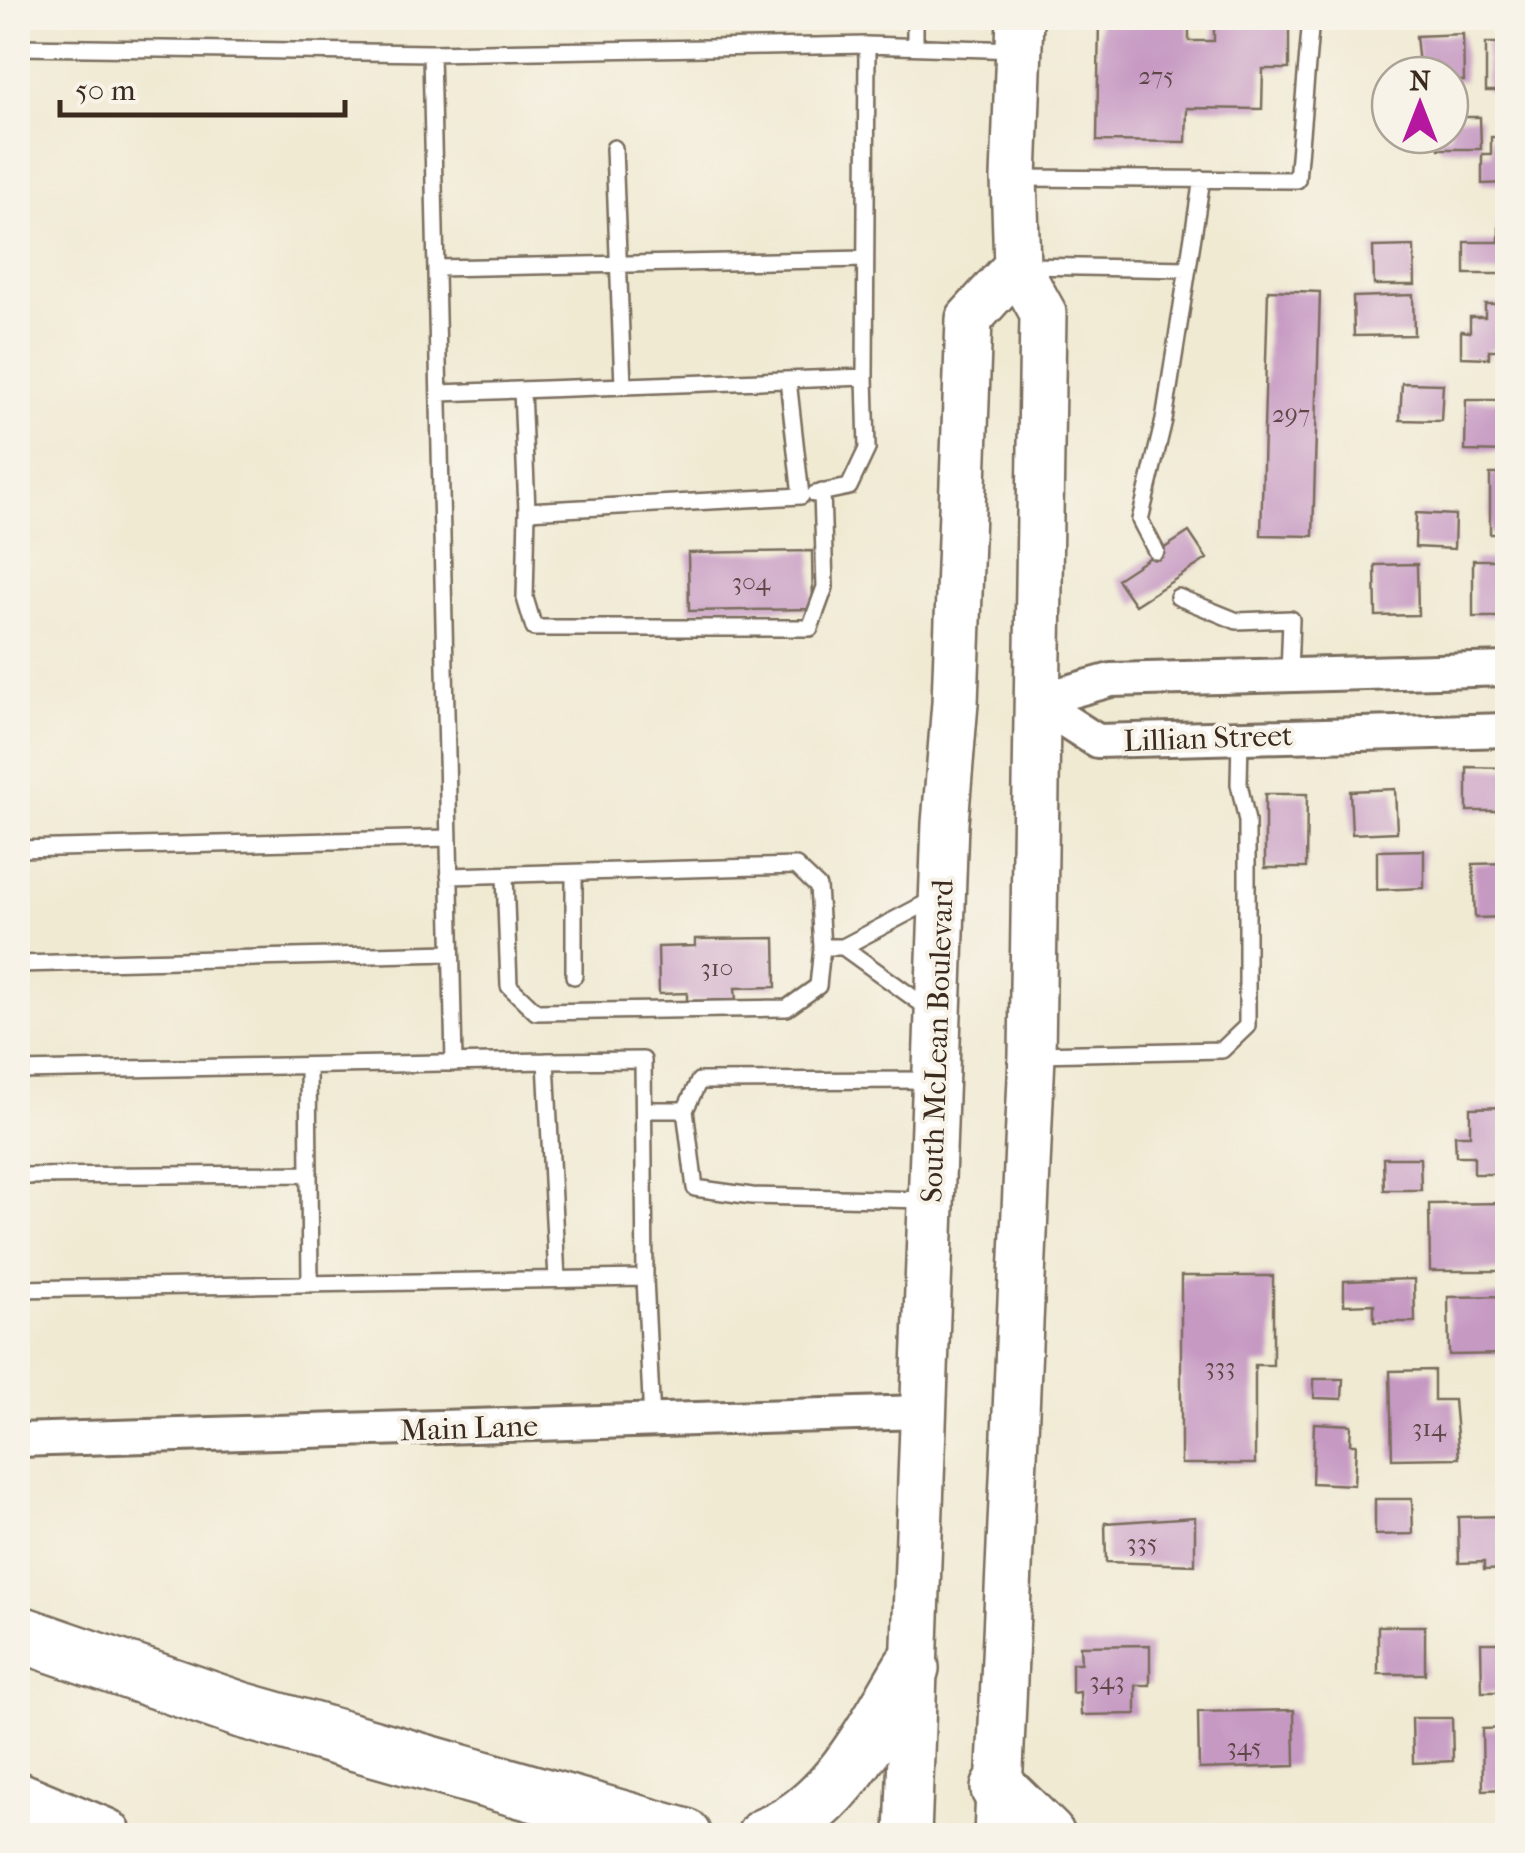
<svg xmlns="http://www.w3.org/2000/svg" width="1525" height="1853" font-family="'IM FELL French Canon',serif">
  <style>
    .building { fill: #c699c3 }
    .lines { fill: none; stroke-linecap: round; stroke-linejoin: round }
    .lane-casing { stroke: #7a6d5d; stroke-width: 20 }
    .street-casing { stroke: #7a6d5d; stroke-width: 38 }
    .secondary-casing { stroke: #7a6d5d; stroke-width: 50 }
    .highway-casing { stroke: #7a6d5d; stroke-width: 60 }
    .lane { stroke: #fff; stroke-width: 15 }
    .street { stroke: #fff; stroke-width: 32 }
    .secondary { stroke: #fff; stroke-width: 45 }
    .highway { stroke: #fff; stroke-width: 55 }
    .labels { text-anchor: middle; stroke-width: 8; stroke-linejoin: round; paint-order: stroke }
    .number-label { font-size: 25px; fill: #5e4647 }
    .street-label { font-size: 30px; fill: #3b2a1e; stroke: #f7f3e8 }
  </style>
  <rect width="100%" height="100%" fill="#f7f3e8"/>
  <filter id="ink" filterUnits="userSpaceOnUse"><feTurbulence type="fractalNoise" baseFrequency=".01" numOctaves="2"/><feDisplacementMap in="SourceGraphic" scale="20" xChannelSelector="R" yChannelSelector="G"/><feConvolveMatrix kernelMatrix="1 2 1 2 8 2 1 2 1" color-interpolation-filters="sRGB"/></filter>
  <filter id="wash" filterUnits="userSpaceOnUse"><feTurbulence type="fractalNoise" baseFrequency=".0048" numOctaves="4" result="noise"/><feDisplacementMap in="SourceGraphic" scale="40" xChannelSelector="R" yChannelSelector="G"/><feGaussianBlur stdDeviation="2.25" result="paint"/><feColorMatrix in="noise" values="0 0 0 0 0 0 0 0 0 0 0 0 0 0 0 0 0 1.4 0 .05"/><feComposite in="paint" operator="in"/></filter>
  <g filter="url(#wash)">
    <rect width="100%" height="100%" fill="#f0ead3"/>
    <g id="blocks">
      <path class="building" d="M 1099,18 L 1189,18 L 1189,41 L 1214,41 L 1214,18 L 1283,18 L 1283,22 L 1289,22 L 1289,69 L 1263,69 L 1262,109 L 1187,108 L 1186,142 L 1097,141 Z
        M 1463,34 L 1464,81 L 1450,81 L 1450,75 L 1420,75 L 1416,36 Z
        M 1486,43 L 1508,43 L 1508,91 L 1486,91 Z
        M 1450,117 L 1480,117 L 1481,149 L 1439,149 L 1438,135 L 1450,135 Z
        M 1491,137 L 1508,137 L 1508,183 L 1482,184 L 1482,154 L 1491,154 Z
        M 1499,211 L 1508,211 L 1508,274 L 1465,274 L 1465,242 L 1499,242 Z
        M 1414,246 L 1415,285 L 1374,285 L 1373,247 Z
        M 1268,290 L 1320,292 L 1313,536 L 1261,535 Z
        M 1413,295 L 1414,335 L 1354,336 L 1353,297 Z
        M 1485,304 L 1508,304 L 1508,350 L 1489,350 L 1489,358 L 1461,357 L 1461,331 L 1470,332 L 1470,317 L 1485,317 Z
        M 1402,383 L 1443,384 L 1441,421 L 1400,420 Z
        M 1466,400 L 1508,400 L 1508,452 L 1465,451 Z
        M 1490,474 L 1508,474 L 1508,534 L 1490,534 Z
        M 1416,513 L 1455,515 L 1454,549 L 1415,547 Z
        M 1189,532 L 1207,559 L 1135,605 L 1117,579 Z
        M 812,551 L 813,609 L 689,611 L 688,553 Z
        M 1473,560 L 1508,560 L 1508,617 L 1473,617 Z
        M 1417,564 L 1418,615 L 1376,616 L 1375,565 Z
        M 1467,767 L 1508,768 L 1508,811 L 1467,811 Z
        M 1395,789 L 1397,832 L 1352,834 L 1350,791 Z
        M 1265,794 L 1307,794 L 1306,868 L 1265,868 Z
        M 1424,850 L 1424,888 L 1377,890 L 1377,851 Z
        M 1508,863 L 1508,917 L 1475,918 L 1473,864 Z
        M 775,938 L 776,987 L 735,988 L 736,1000 L 687,1001 L 687,993 L 659,994 L 658,947 L 695,946 L 695,939 Z
        M 1508,1107 L 1508,1174 L 1474,1174 L 1474,1156 L 1456,1156 L 1455,1135 L 1470,1135 L 1470,1108 Z
        M 1383,1158 L 1420,1158 L 1421,1190 L 1384,1190 Z
        M 1508,1203 L 1508,1271 L 1430,1271 L 1429,1204 Z
        M 1181,1276 L 1273,1276 L 1273,1365 L 1255,1365 L 1255,1464 L 1181,1464 Z
        M 1414,1279 L 1415,1322 L 1374,1322 L 1374,1304 L 1344,1305 L 1344,1281 Z
        M 1508,1296 L 1508,1354 L 1449,1355 L 1448,1297 Z
        M 1434,1370 L 1434,1400 L 1454,1400 L 1459,1458 L 1392,1459 L 1390,1371 Z
        M 1314,1379 L 1343,1379 L 1342,1399 L 1314,1398 Z
        M 1314,1423 L 1351,1425 L 1350,1444 L 1356,1444 L 1354,1485 L 1312,1483 Z
        M 1375,1499 L 1412,1499 L 1413,1534 L 1375,1535 Z
        M 1508,1516 L 1508,1569 L 1484,1570 L 1484,1562 L 1459,1563 L 1458,1517 Z
        M 1195,1517 L 1195,1565 L 1106,1562 L 1105,1523 Z
        M 1378,1626 L 1425,1626 L 1425,1674 L 1378,1674 Z
        M 1481,1643 L 1508,1643 L 1508,1692 L 1482,1692 Z
        M 1150,1645 L 1150,1685 L 1136,1685 L 1136,1714 L 1081,1715 L 1080,1692 L 1072,1693 L 1072,1663 L 1081,1663 L 1080,1646 Z
        M 1294,1710 L 1295,1766 L 1199,1769 L 1198,1712 Z
        M 1412,1718 L 1452,1718 L 1453,1761 L 1413,1763 Z
        M 1508,1728 L 1508,1789 L 1483,1790 L 1482,1729 Z"/>
    </g>
  </g>
  <g filter="url(#ink)">
    <use href="#blocks" fill-opacity="0" stroke="#7a6d5d" stroke-width="2.5"/>
    <g class="lines">
      <defs>
        <path id="lane" d="M 915,18 L 915,46
          M 18,47 L 431,53
          M 614,148 L 623,386
          M 1019,178 L 1297,180 L 1311,18
          M 1027,266 L 1188,269
          M 437,268 L 865,259
          M 522,390 L 527,511 L 801,496 L 788,380
          M 440,393 L 865,377 L 867,45
          M 815,494 L 849,487 L 867,449 L 865,377
          M 527,511 L 525,598 L 534,628 L 810,628 L 825,587 L 822,492
          M 1156,551 L 1140,520 L 1164,420 L 1202,179
          M 1178,597 L 1237,621 L 1291,619 L 1289,674
          M 18,849 L 448,838
          M 574,873 L 574,976
          M 449,876 L 796,866 L 818,887 L 822,947 L 818,986 L 787,1008 L 536,1012 L 509,986 L 505,875
          M 822,947 L 843,947 L 936,898
          M 843,947 L 933,1012
          M 18,964 L 451,953
          M 1036,1054 L 1222,1050 L 1247,1026 L 1247,821 L 1239,784 L 1240,737
          M 454,1063 L 431,53 L 867,45 L 1017,50
          M 308,1067 L 310,1284
          M 18,1071 L 546,1061
          M 644,1110 L 685,1110
          M 18,1176 L 309,1174
          M 926,1200 L 752,1196 L 695,1188 L 685,1110 L 699,1081 L 934,1080
          M 557,1279 L 546,1061 L 643,1060 L 645,1278
          M 18,1289 L 645,1278 L 652,1421"/>
        <path id="street" d="M 1035,701 L 1097,741 L 1508,730
          M 1035,701 L 1111,680 L 1508,669
          M 18,1440 L 921,1412"/>
        <path id="secondary" d="M 908,1836 L 945,823 L 955,703 L 969,319 L 1017,266
          M 997,1836 L 1032,1055 L 1043,313 L 1017,266 L 1014,178 L 1020,18"/>
        <path id="highway" d="M 18,1633 L 241,1710 L 683,1836
          M 999,1789 L 1047,1836
          M 18,1800 L 104,1836
          M 765,1836 C 837,1809 873,1730 911,1668"/>
      </defs>
      <use href="#lane" class="lane-casing"/>
      <use href="#street" class="street-casing"/>
      <use href="#secondary" class="secondary-casing"/>
      <use href="#highway" class="highway-casing"/>
      <use href="#lane" class="lane"/>
      <use href="#street" class="street"/>
      <use href="#secondary" class="secondary"/>
      <use href="#highway" class="highway"/>
    </g>
  </g>
  <g class="labels">
    <g class="number-label">
      <text x="1156" y="84">275</text>
      <text x="1291" y="422">297</text>
      <text x="751" y="590">304</text>
      <text x="717" y="976">310</text>
      <text x="1220" y="1375">333</text>
      <text x="1429" y="1436">314</text>
      <text x="1142" y="1551">335</text>
      <text x="1107" y="1689">343</text>
      <text x="1244" y="1755">345</text>
    </g>
    <g class="street-label">
      <text transform="translate(1208 738) rotate(-2)" y="10">Lillian Street</text>
      <text transform="translate(937 1041) rotate(-88)" y="10">South McLean Boulevard</text>
      <text transform="translate(469 1428) rotate(-2)" y="10">Main Lane</text>
    </g>
  </g>
  <rect width="1525" height="1853" fill="none" stroke="#f7f3e8" stroke-width="60"/>
  <g transform="translate(1420 105)"><circle r="48" fill="#f7f3e8" stroke="#aca397" stroke-width="2.5"/>
  <path d="M0-8L18 38L0 25L-18 38Z" fill="#b5179e"/>
  <text y="-15" font-size="28" font-weight="bold" text-anchor="middle" fill="#3b2a1e">N</text>
  </g>
  <path d="M60 100v15h285v-15" fill="none" stroke="#3b2a1e" stroke-width="5"/>
  <text x="75" y="100" font-size="30" fill="#3b2a1e" stroke="#f7f3e8" stroke-width="8" paint-order="stroke">50 m</text>
</svg>
